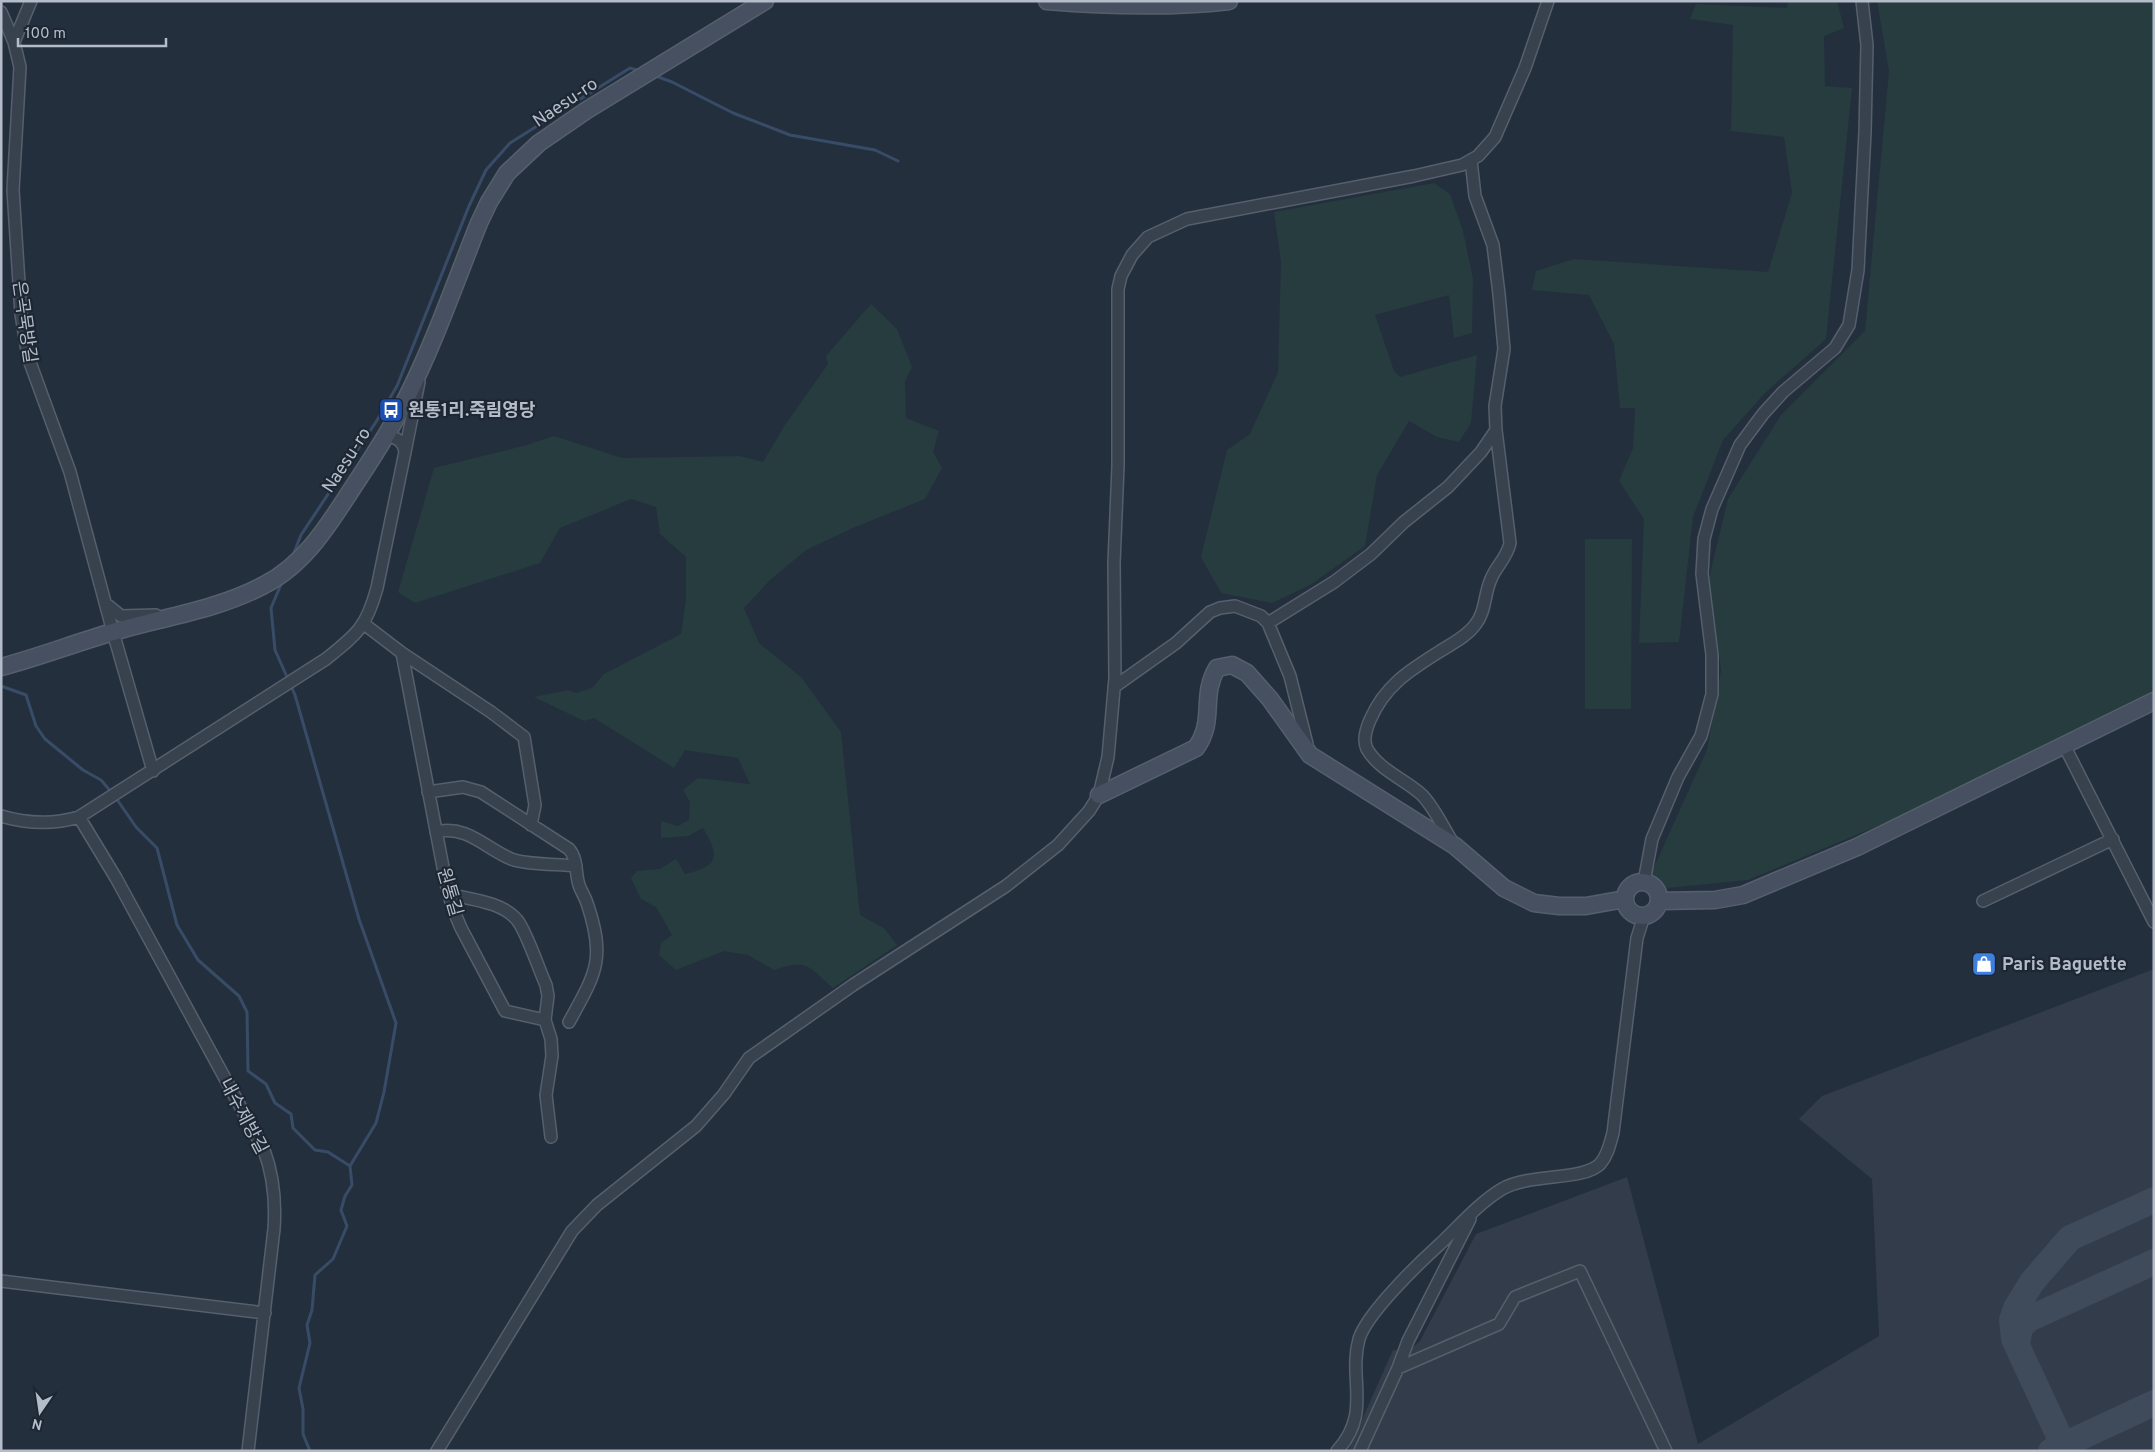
<svg xmlns="http://www.w3.org/2000/svg" width="2155" height="1452" font-family="Overpass,'Noto Sans KR',sans-serif">
  <style>
    .airport { fill: #323c4b }
    .green { fill: #263c3f }
    .lines { fill: none; stroke-linecap: round; stroke-linejoin: round }
    .stream { stroke: #394c67; stroke-width: 3 }
    .taxiway { stroke: #3f4a5a; stroke-width: 26 }
    .street-casing { stroke: #565f6c; stroke-width: 14 }
    .secondary-casing { stroke: #565f6c; stroke-width: 19 }
    .street { stroke: #38414e; stroke-width: 11 }
    .secondary { stroke: #465061; stroke-width: 16 }
    .labels { text-anchor: middle; stroke-width: 4.5; stroke-linejoin: round; paint-order: stroke }
    .street-label { font-size: 18px; fill: #b4bcc9; stroke: #1d2633 }
    .poi-label { font-size: 18px; font-weight: bold; fill: #b4bcc9; stroke: #1d2633; text-anchor: start }
  </style>
  <rect width="100%" height="100%" fill="#242f3e"/>
  <path class="airport" d="M 2154,969 L 2154,1451 L 1348,1451 L 1393,1350 L 1408,1352 L 1420,1341 L 1476,1234 L 1627,1177 L 1698,1444 L 1879,1336 L 1872,1179 L 1799,1119 L 1822,1096 Z"/>
  <path class="green" d="M 1788,1 L 1837,1 L 1844,28 L 1824,36 L 1825,86 L 1852,88 L 1826,339 L 1765,393 L 1723,440 L 1693,517 L 1679,642 L 1639,643 L 1644,519 L 1619,481 L 1633,448 L 1635,408 L 1620,408 L 1614,344 L 1589,295 L 1532,290 L 1536,271 L 1574,259 L 1768,272 L 1792,193 L 1784,137 L 1731,131 L 1733,25 L 1690,19 L 1696,4 L 1787,8 Z
    M 1877,1 L 2154,1 L 2154,694 L 1933,803 L 1748,880 L 1666,888 L 1650,876 L 1707,750 L 1721,670 L 1709,578 L 1728,499 L 1781,415 L 1865,331 L 1889,71 Z
    M 1434,183 L 1450,194 L 1463,231 L 1473,279 L 1472,333 L 1454,338 L 1449,295 L 1375,315 L 1394,371 L 1400,377 L 1477,355 L 1471,423 L 1459,442 L 1437,437 L 1409,421 L 1377,475 L 1365,546 L 1310,585 L 1272,603 L 1221,593 L 1201,557 L 1227,450 L 1250,434 L 1278,372 L 1281,262 L 1274,212 Z
    M 871,304 L 897,329 L 912,367 L 905,381 L 906,418 L 939,431 L 933,452 L 942,468 L 925,499 L 855,527 L 806,550 L 770,580 L 744,608 L 759,643 L 801,677 L 841,732 L 860,915 L 884,928 L 897,945 L 833,988 C 807,965 808,959 774,970 L 748,955 L 724,951 L 676,970 L 659,955 L 661,943 L 672,935 L 656,907 L 641,899 L 631,878 L 637,871 L 660,869 L 676,859 L 685,874 C 719,866 720,856 703,828 L 688,836 L 661,838 L 661,821 L 678,826 L 689,820 L 690,802 L 683,790 L 698,778 L 750,784 L 738,758 L 685,750 L 674,768 L 594,718 L 584,721 L 534,697 L 568,690 L 576,693 L 592,688 L 604,674 L 681,634 L 686,600 L 686,557 L 660,534 L 656,507 L 631,499 L 560,528 L 540,563 L 415,603 L 398,592 L 434,468 L 527,445 L 554,436 L 622,458 L 739,456 L 763,462 L 785,425 L 828,364 L 826,356 Z
    M 1585,539 L 1632,539 L 1631,709 L 1585,709 Z"/>
  <g class="lines">
    <path class="stream" d="M 1,5 L 2,1
      M 653,75 L 672,82 L 733,113 L 790,135 L 875,150 L 898,161
      M 293,555 L 301,535 L 376,422 L 397,386 L 469,206 L 486,170 L 510,143 L 630,68 L 640,71
      M 282,582 L 271,608 L 275,650 L 295,695 L 359,919 L 396,1023 L 384,1092 L 376,1123 L 350,1166
      M 1,686 L 26,695 L 36,726 L 45,739 L 83,770 L 101,780 L 112,793
      M 116,798 L 136,827 L 157,848 L 177,925 L 198,960 L 239,996 L 247,1012 L 248,1071 L 266,1084 L 275,1103 L 291,1114 L 293,1128 L 315,1150 L 328,1152 L 350,1166 L 352,1185 L 345,1196 L 341,1210 L 347,1226 L 333,1259 L 315,1275 L 312,1310 L 307,1325 L 310,1343 L 299,1388 L 303,1409 L 303,1434 L 310,1451"/>
    <path class="taxiway" d="M 2017,1344 L 2020,1327 L 2029,1319 L 2154,1262
      M 2051,1451 L 2154,1403
      M 2066,1451 L 2014,1339 L 2012,1320 L 2016,1308 L 2032,1282 L 2070,1238 L 2154,1200"/>
    <defs>
      <path id="street" d="M 1,12 L 14,42 L 20,67 L 13,190 L 21,314 L 28,357 L 70,472 L 113,632 L 153,771
        M 14,42 L 31,1
        M 405,452 L 419,382
        M 105,603 L 121,616 L 156,615
        M 1268,623 L 1334,582 L 1371,554 L 1404,522 L 1448,487 L 1481,452 L 1496,430 L 1495,406 L 1504,349 L 1499,294 L 1493,245 L 1475,196 L 1471,160
        M 364,624 L 402,653 L 447,888 L 453,909 L 461,928 L 505,1011 L 545,1020 L 551,1039 L 552,1056 L 546,1095 L 551,1137
        M 402,653 L 491,712 L 524,737 L 535,805 L 531,825
        M 1114,687 L 1176,643 L 1210,612 L 1220,608 L 1235,606 L 1261,616 L 1268,623 L 1290,676 L 1307,744
        M 2064,745 L 2154,922
        M 428,792 L 463,787 L 481,792 L 569,849 C 578,859 575,873 579,885 C 581,891 585,897 587,903 C 606,959 596,973 569,1022
        M 1,816 C 28,824 52,825 79,817 L 326,659 C 357,634 366,628 377,588 L 405,452 C 403,440 396,438 386,435
        M 79,817 L 116,878 L 264,1150 C 274,1177 276,1201 274,1229 L 248,1451
        M 436,832 C 468,824 488,851 514,860 C 531,865 558,864 576,866
        M 1453,843 C 1444,829 1434,807 1422,795 C 1406,780 1379,770 1367,749 C 1363,741 1366,729 1370,720 C 1385,685 1410,670 1442,650 C 1453,643 1467,636 1475,625 C 1486,612 1484,594 1491,579 C 1496,566 1507,558 1510,543 L 1496,430
        M 1644,882 L 1652,839 L 1678,777 L 1701,736 L 1712,694 L 1712,655 L 1702,574 L 1704,539 L 1712,509 L 1740,445 L 1763,414 L 1783,392 L 1835,348 L 1849,325 L 1858,270 L 1865,132 L 1867,45 L 1862,1
        M 448,894 C 469,899 503,902 517,920 C 526,930 539,970 546,985 L 548,996 L 545,1020
        M 1983,901 L 2113,839
        M 1,1281 L 265,1313
        M 1398,1368 L 1499,1324 L 1515,1297 L 1580,1271 L 1666,1451
        M 437,1451 L 572,1231 L 597,1205 L 696,1126 L 724,1094 L 749,1058 L 853,985 L 1006,886 L 1058,845 L 1089,811 L 1099,795 L 1108,757 L 1115,678 L 1114,563 L 1118,466 L 1118,289 L 1121,276 L 1132,255 L 1148,237 L 1187,219 L 1414,176 L 1462,165 L 1478,156 L 1495,137 L 1525,68 L 1548,1
        M 1337,1451 C 1372,1413 1348,1379 1359,1339 C 1367,1313 1419,1263 1440,1244 C 1460,1225 1479,1203 1502,1189 C 1530,1173 1583,1181 1600,1164 C 1608,1155 1610,1143 1613,1133 L 1637,938 L 1644,916
        M 1360,1451 L 1398,1368 L 1408,1341 L 1470,1219"/>
      <path id="secondary" d="M 1047,1 C 1108,6 1168,8 1229,1
        M 1,667 C 39,657 75,643 113,632 C 164,617 217,610 264,585 C 302,566 326,529 348,495 C 368,464 389,434 405,401 C 434,344 455,283 479,223 L 489,202 L 507,173 L 539,143 L 587,110 L 765,1
        M 1099,795 L 1196,748 C 1216,720 1200,697 1217,668 L 1232,665 L 1247,673 L 1270,699 L 1310,755 L 1455,846 L 1504,888 L 1534,903 L 1559,906 L 1586,906 L 1625,899
        M1625 899a17 17 0 1 1 34 0a17 17 0 1 1-34 0Z
        M 1659,901 L 1715,900 L 1743,895 L 1857,847 L 2154,701"/>
    </defs>
    <use href="#street" class="street-casing"/>
    <use href="#secondary" class="secondary-casing"/>
    <use href="#street" class="street"/>
    <use href="#secondary" class="secondary"/>
  </g>
  <defs>
    <symbol id="bus-square" viewBox="-11 -11 22 22"><rect x="-9" y="-9" width="18" height="18" rx="4" fill="#1a4fb4" stroke="#1d2633"/><path d="M-5-6H5V4H4V6H2V4H-2V6H-4V4H-5ZM-3.5-4V0h7V-4ZM-3.5 1.2v1.5H-2V1.2ZM2 1.2v1.5H3.5V1.2Z" fill="#fff"/></symbol>
    <symbol id="shop-square" viewBox="-11 -11 22 22"><rect x="-9" y="-9" width="18" height="18" rx="4" fill="#3f7fe0" stroke="#1d2633"/><path d="M-5-2.5h2.3a2.7 3.5 0 0 1 5.4 0H5L5.5 6h-11ZM-1.5-2.5h3a1.5 2.3 0 0 0-3 0Z" fill="#fff"/></symbol>
  </defs>
  <g fill-rule="evenodd">
    <use href="#bus-square" x="377" y="396" width="28" height="28"/>
    <use href="#shop-square" x="1970" y="950" width="28" height="28"/>
  </g>
  <g class="labels">
    <g class="street-label">
      <text transform="translate(565 102) rotate(-34)" y="6">Naesu-ro</text>
      <text transform="translate(25 322) rotate(82)" y="6">은곡묵방길</text>
      <text transform="translate(346 460) rotate(-57)" y="6">Naesu-ro</text>
      <text transform="translate(450 892) rotate(74)" y="6">원통길</text>
      <text transform="translate(244 1116) rotate(62)" y="6">내수제방길</text>
    </g>
    <g class="poi-label">
      <text x="408" y="416">원통1리.죽림영당</text>
      <text x="2002" y="970">Paris Baguette</text>
    </g>
  </g>
  <rect width="2155" height="1452" fill="none" stroke="#b4bcc9" stroke-width="5"/>
  <g transform="translate(40 1412) rotate(193)" stroke="#1d2633" stroke-width="4" paint-order="stroke">
  <path d="M0-4L9 19L0 12L-9 19Z" fill="#b4bcc9"/>
  <text y="-8" font-size="14" font-weight="bold" text-anchor="middle" fill="#b4bcc9">N</text>
  </g>
  <path d="M18 38v8h148v-8" fill="none" stroke="#b4bcc9" stroke-width="2.5"/>
  <text x="25" y="38" font-size="15" fill="#b4bcc9" stroke="#1d2633" stroke-width="4" paint-order="stroke">100 m</text>
</svg>
